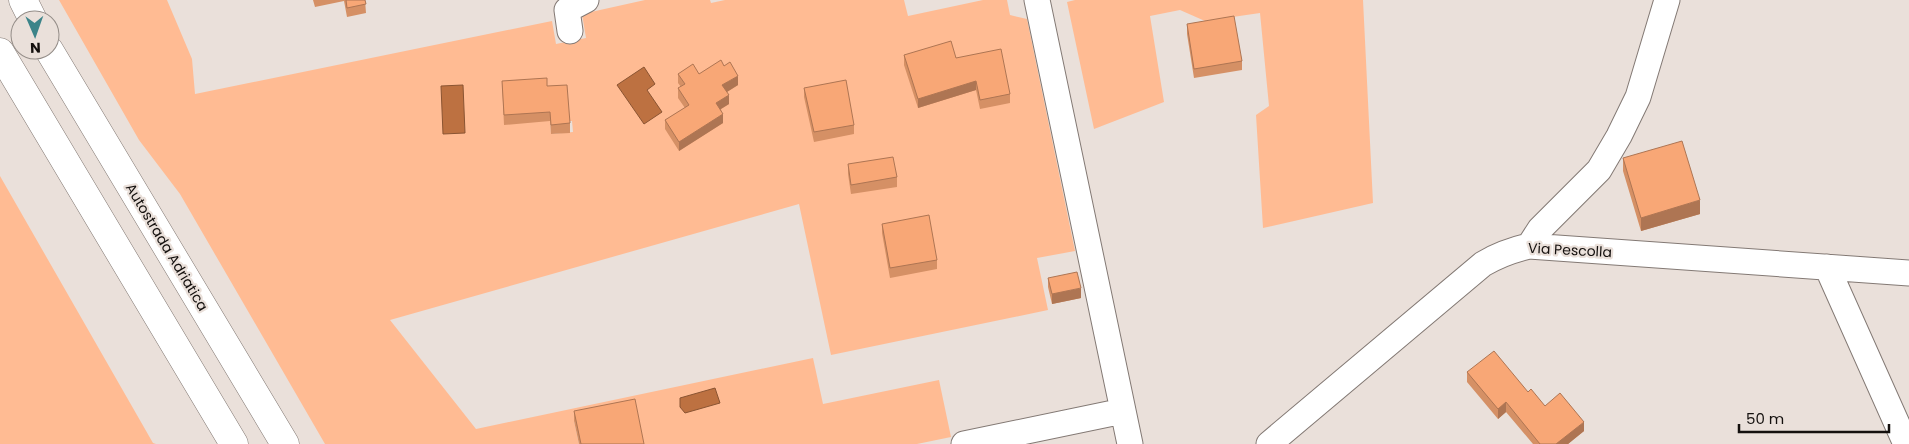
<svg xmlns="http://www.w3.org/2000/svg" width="1909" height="444" font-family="Poppins,sans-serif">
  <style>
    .green { fill: #ffbb93; fill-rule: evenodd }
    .water { fill: #bd7141; stroke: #8a5432 }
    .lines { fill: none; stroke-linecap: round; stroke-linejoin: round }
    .minor-casing { stroke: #837974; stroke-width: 27 }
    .highway-casing { stroke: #837974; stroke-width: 29 }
    .minor { stroke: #fff; stroke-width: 25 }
    .highway { stroke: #fff; stroke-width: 28 }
    .wall { fill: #d59065 }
    .shaded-wall { fill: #ae7553 }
    .building { fill: #f8a776; stroke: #ae7553 }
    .labels { text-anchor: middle; stroke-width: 4.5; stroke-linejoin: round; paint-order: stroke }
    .street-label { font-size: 14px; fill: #14100e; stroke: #eae0da }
  </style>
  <rect width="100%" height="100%" fill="#eae0da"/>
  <path class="green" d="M 59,0 L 167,0 L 192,59 L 195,94 L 552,21 L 556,44 L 586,38 L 582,14 L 645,0 L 710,0 L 711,3 L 725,0 L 904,0 L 908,16 L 983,0 L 1007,0 L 1010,15 L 1027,19 L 1075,251 L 1037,258 L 1048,310 L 831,355 L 799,204 L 390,320 L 476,429 L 813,358 L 823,404 L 939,380 L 951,437 L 917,444 L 642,444 L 574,421 L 579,444 L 325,444 L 180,194 L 139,140 ZM 550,121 L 572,121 L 573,132 L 551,134 Z
    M 1075,0 L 1363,0 L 1373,203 L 1263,228 L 1256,115 L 1269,106 L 1260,13 L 1205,21 L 1180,10 L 1150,16 L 1164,102 L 1094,129 L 1067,2 Z
    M 0,176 L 153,443 L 156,444 L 0,444 Z"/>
  <path class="water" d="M 644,67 L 655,84 L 647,90 L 662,112 L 644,124 L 617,85 Z
    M 463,85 L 465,133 L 443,134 L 441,86 Z
    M 715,388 L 720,403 L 685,413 L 680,407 L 680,398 Z"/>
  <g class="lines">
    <defs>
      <path id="minor" d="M 1037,0 L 1130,444
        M 570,31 L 567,10 L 586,0
        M 1529,246 L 1540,229 L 1599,170 L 1619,136 L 1638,97 L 1667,0
        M 1827,267 L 1906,444
        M 964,444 L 1123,411
        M 1269,444 L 1483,264 C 1498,255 1512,250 1529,246 L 1909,273"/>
      <path id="highway" d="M 23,0 L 33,20
        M 49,50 L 285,444
        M 0,52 L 234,444"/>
    </defs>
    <use href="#minor" class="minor-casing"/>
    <use href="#highway" class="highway-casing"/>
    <use href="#minor" class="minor"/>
    <use href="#highway" class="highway"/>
  </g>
  <path class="wall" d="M 313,0 L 365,0 L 366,13 L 347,17 L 344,1 L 315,7 Z
    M 1187,24 L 1242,61 L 1242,70 L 1194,78 L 1187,34 Z
    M 904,55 L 956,58 L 1010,94 L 1010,103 L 980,109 L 976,90 L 918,108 L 904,65 Z
    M 678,74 L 699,74 L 738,85 L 727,92 L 729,104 L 721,109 L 723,123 L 679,151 L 665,129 L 665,120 L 685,108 L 678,98 L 678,88 L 681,87 L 678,83 Z
    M 502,81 L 547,86 L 570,123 L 570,133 L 551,134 L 550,121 L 504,125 Z
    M 804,88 L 854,125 L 854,134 L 814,142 L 804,97 Z
    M 1623,158 L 1700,214 L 1641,231 L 1623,171 Z
    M 848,164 L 897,177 L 897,187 L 851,194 L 848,174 Z
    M 882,224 L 937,260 L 937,269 L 890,278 L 882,233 Z
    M 1048,278 L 1081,298 L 1052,304 L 1048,287 Z
    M 1467,372 L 1528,392 L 1545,406 L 1584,431 L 1568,444 L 1533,444 L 1506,412 L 1498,419 L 1467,382 Z
    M 574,411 L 644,444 L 579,444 L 574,421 Z"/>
  <path class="shaded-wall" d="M 738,76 L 738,85 L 722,95 L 722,85 Z
    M 976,81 L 976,90 L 918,108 L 918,99 Z
    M 729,95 L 729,104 L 716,112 L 716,103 Z
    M 723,114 L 723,123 L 679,151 L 679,142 Z
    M 1700,200 L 1700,214 L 1641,231 L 1641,218 Z
    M 1081,288 L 1081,298 L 1052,304 L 1052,294 Z
    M 1506,402 L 1506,412 L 1498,419 L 1498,409 Z
    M 1584,422 L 1584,431 L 1568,444 L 1556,444 Z"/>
  <path class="building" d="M 346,0 L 365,0 L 366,4 L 347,8 Z
    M 1234,16 L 1242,61 L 1194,69 L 1187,24 Z
    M 951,41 L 956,58 L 1001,49 L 1010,94 L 980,100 L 976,81 L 918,99 L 904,55 Z
    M 721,60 L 724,66 L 730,62 L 738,76 L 722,85 L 729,95 L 716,103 L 723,114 L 679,142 L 665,120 L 689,105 L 678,88 L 685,84 L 678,74 L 693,64 L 699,74 Z
    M 547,78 L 547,86 L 567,85 L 570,123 L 551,125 L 550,112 L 504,115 L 502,81 Z
    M 846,80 L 854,125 L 814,132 L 804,88 Z
    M 1682,141 L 1700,200 L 1641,218 L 1623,158 Z
    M 893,157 L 897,177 L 851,185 L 848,164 Z
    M 929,215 L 937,260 L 890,268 L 882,224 Z
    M 1077,272 L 1081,288 L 1052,294 L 1048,278 Z
    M 1494,351 L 1528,392 L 1531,389 L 1545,406 L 1560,393 L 1584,422 L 1556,444 L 1540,444 L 1506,402 L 1498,409 L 1467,372 Z
    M 635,399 L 644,444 L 581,444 L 574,411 Z"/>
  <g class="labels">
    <g class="street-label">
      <text transform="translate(167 247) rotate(59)" y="5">Autostrada Adriatica</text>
      <text transform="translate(1570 250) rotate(3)" y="5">Via Pescolla</text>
    </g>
  </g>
  <g transform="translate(35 35) rotate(178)"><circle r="24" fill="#eae0da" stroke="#948d88"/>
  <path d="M0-4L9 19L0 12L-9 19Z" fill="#3c8489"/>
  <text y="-8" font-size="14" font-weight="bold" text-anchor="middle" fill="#14100e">N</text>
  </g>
  <path d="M1739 424v8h150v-8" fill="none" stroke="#14100e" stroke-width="2.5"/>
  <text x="1746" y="424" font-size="15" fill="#14100e" stroke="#eae0da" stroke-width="4" paint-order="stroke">50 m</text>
</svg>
